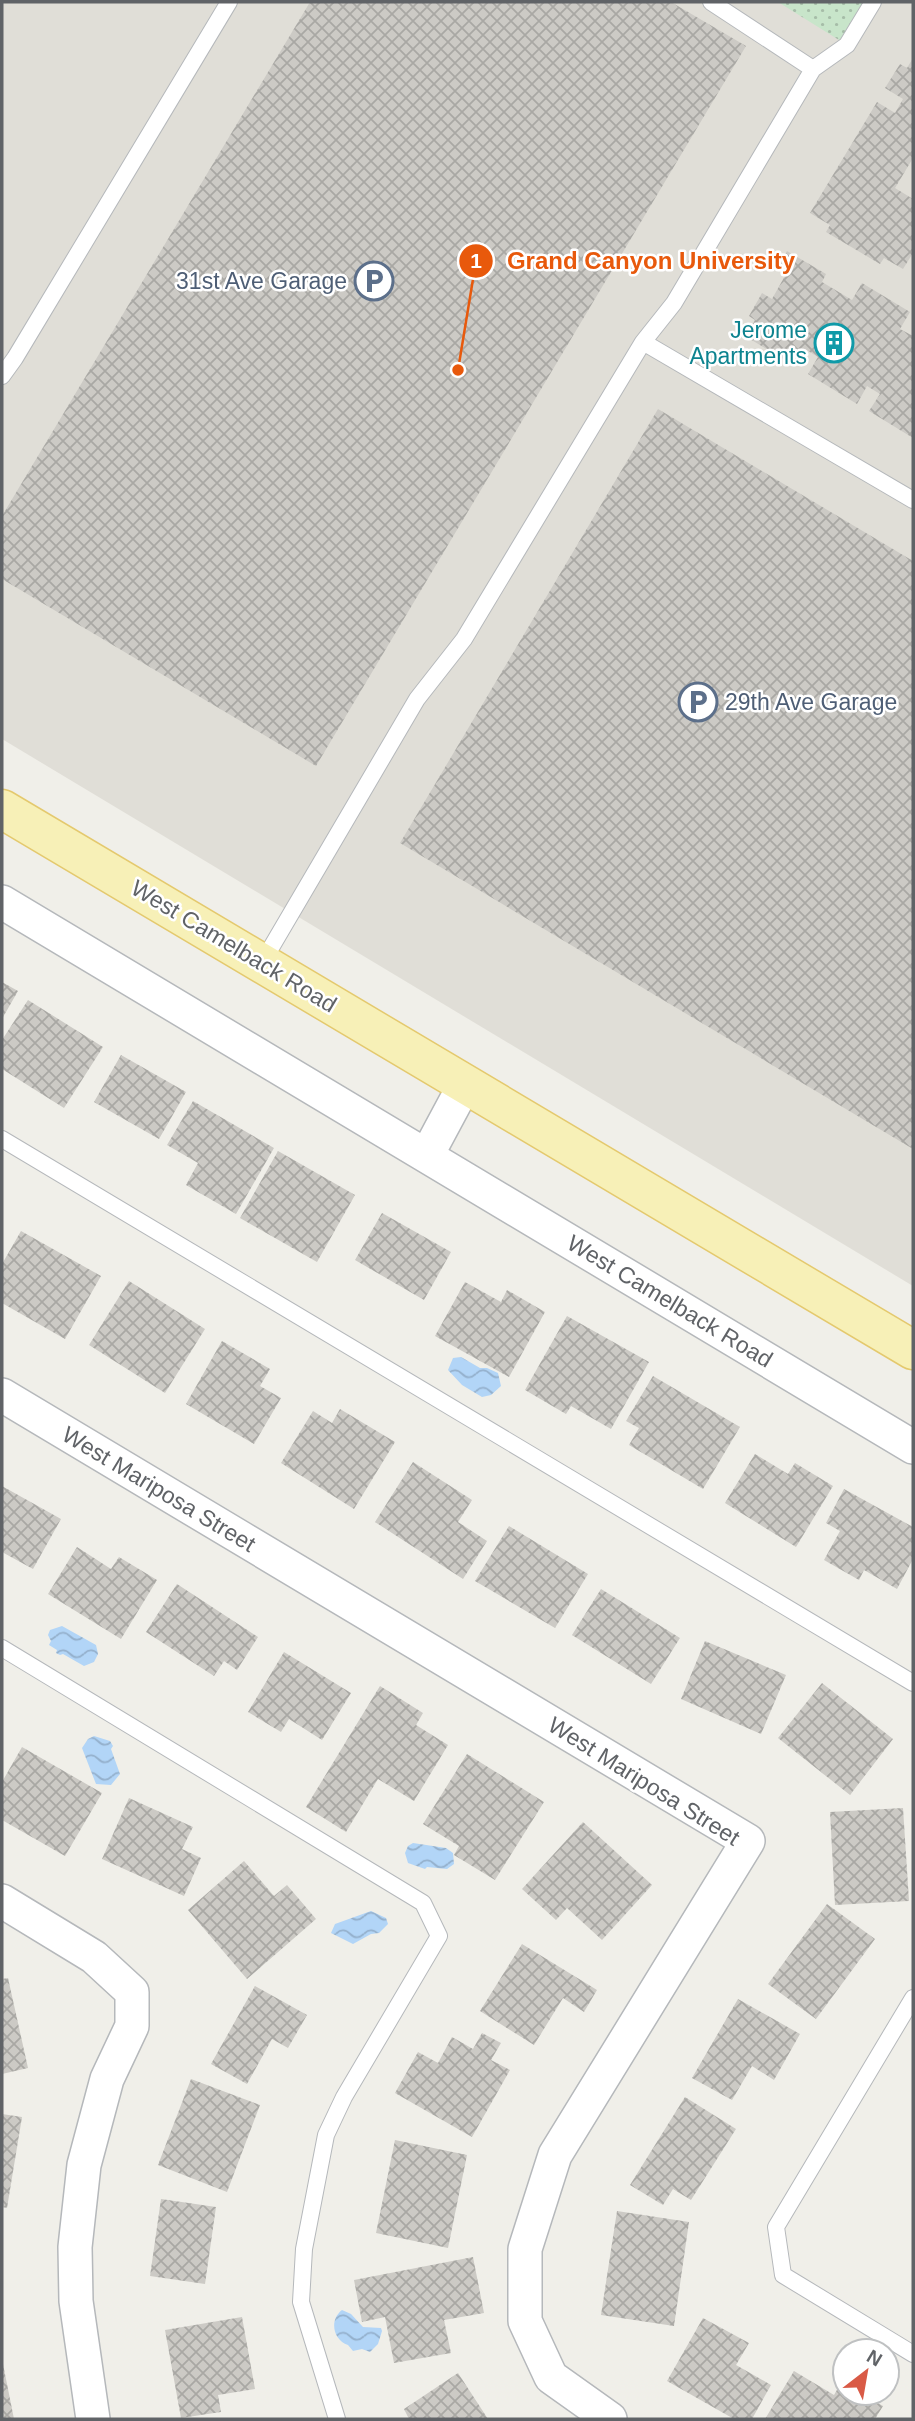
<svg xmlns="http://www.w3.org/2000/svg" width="915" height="2421" font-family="Arial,sans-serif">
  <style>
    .education { fill: #e0ded7 }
    .grass { fill: url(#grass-dots) }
    .water { fill: url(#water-waves) }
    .building { fill: url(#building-cross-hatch) }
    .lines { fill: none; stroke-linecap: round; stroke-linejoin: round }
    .service-casing { stroke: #b5b8bb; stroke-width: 18 }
    .minor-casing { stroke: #b5b8bb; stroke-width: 36 }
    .primary-casing { stroke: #e4c96e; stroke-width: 41 }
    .service { stroke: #fff; stroke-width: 16 }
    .minor { stroke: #fff; stroke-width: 33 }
    .primary { stroke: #f7f0b7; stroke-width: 38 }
    .labels { text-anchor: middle; stroke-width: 5; stroke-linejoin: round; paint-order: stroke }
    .service-label { font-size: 23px; fill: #4e5e75; stroke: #fff; text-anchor: end }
    .culture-label { font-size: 23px; fill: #0d838f; stroke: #fff; text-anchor: end }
    .street-label { font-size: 23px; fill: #606367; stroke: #fff }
    .leader { fill: none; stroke: #e8590c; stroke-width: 2.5 }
    .callout-dot { fill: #e8590c; stroke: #fff; stroke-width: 2.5 }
    .mark-label { font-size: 21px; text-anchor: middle; font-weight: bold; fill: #fff }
    .callout-label { font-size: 24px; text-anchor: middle; font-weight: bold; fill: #e8590c; stroke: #fff; stroke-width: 5; stroke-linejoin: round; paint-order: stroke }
  </style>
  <defs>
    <pattern id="grass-dots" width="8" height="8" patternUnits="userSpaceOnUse" patternTransform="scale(1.75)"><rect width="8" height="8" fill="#c8e5ca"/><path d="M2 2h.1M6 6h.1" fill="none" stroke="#a6bda8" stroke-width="1.8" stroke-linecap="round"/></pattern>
    <pattern id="water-waves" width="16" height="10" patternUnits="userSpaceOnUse" patternTransform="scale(1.75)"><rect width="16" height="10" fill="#b2d5f7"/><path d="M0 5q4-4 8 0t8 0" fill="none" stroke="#94b0cc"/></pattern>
    <pattern id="building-cross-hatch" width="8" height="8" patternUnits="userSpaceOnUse" patternTransform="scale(1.75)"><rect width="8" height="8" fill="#cccac5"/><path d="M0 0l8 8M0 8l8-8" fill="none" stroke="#a9a8a4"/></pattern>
  </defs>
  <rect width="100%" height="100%" fill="#f0efe9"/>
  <path class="education" d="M 2,2 L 913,2 L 913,1286 L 2,739 Z"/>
  <path class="grass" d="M 778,2 L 873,2 L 847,45 Z"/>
  <path class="water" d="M 461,1357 L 480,1368 L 487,1368 L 498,1373 L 501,1386 L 491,1395 L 482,1397 L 462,1385 L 448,1370 L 453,1358 Z
    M 62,1626 L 96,1645 L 98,1654 L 94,1662 L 84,1666 L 63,1654 L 60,1655 L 56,1653 L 57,1650 L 49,1645 L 51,1641 L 48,1635 L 50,1630 Z
    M 94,1736 L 110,1741 L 113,1746 L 111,1749 L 120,1774 L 111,1785 L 96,1784 L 82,1748 L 88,1739 Z
    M 413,1843 L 446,1848 L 453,1853 L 454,1864 L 447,1869 L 427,1867 L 425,1869 L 408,1863 L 405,1853 L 408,1846 Z
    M 371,1911 L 386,1918 L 388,1924 L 379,1933 L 371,1934 L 353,1944 L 331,1933 L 335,1924 Z
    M 342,2310 L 351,2314 L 363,2327 L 381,2328 L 382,2331 L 378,2344 L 370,2352 L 362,2349 L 353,2351 L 348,2345 C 333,2340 329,2320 342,2310 Z"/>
  <path class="building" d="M 310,2 L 671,2 L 746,46 L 316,766 L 2,579 L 2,516 Z
    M 913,58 L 913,158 L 895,188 L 913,199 L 913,253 L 903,269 L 884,258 L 880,264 L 826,232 L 830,225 L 810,213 L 877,102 L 895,113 L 903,99 L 885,88 L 900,64 L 907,68 Z
    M 787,251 L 826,274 L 822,282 L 852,300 L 862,283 L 910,312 L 900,329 L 913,336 L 913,438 L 869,411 L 880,394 L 867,386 L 857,404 L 808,374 L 818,357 L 805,349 L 795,366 L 745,336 L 755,320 L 749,316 L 762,293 L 772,299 L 786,274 L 777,269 Z
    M 658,409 L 913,561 L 913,1149 L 400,843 Z
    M 2,982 L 18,991 L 2,1019 Z
    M 28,1000 L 103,1047 L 64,1108 L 2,1069 L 2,1040 Z
    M 121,1055 L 186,1092 L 159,1139 L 94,1102 Z
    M 193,1101 L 274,1148 L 236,1214 L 186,1185 L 198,1163 L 167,1145 Z
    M 278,1151 L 355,1195 L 317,1262 L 240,1218 Z
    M 382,1213 L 451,1252 L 424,1300 L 355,1260 Z
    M 21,1231 L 101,1276 L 65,1339 L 2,1303 L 2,1264 Z
    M 129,1281 L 205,1329 L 165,1393 L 89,1345 Z
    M 465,1282 L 501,1302 L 507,1290 L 545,1312 L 509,1377 L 435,1336 Z
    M 567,1316 L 649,1362 L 611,1429 L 571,1406 L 566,1414 L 525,1390 Z
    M 222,1341 L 270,1369 L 260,1386 L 281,1398 L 254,1444 L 186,1404 Z
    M 653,1376 L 740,1427 L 703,1489 L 629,1445 L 639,1428 L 626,1421 Z
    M 340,1409 L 395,1442 L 354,1509 L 281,1463 L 313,1411 L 332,1423 Z
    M 755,1454 L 788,1474 L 795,1463 L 833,1486 L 796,1547 L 725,1503 Z
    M 413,1462 L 472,1500 L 458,1522 L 487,1541 L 463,1579 L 375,1522 Z
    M 2,1486 L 61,1519 L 33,1569 L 2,1552 Z
    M 844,1489 L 913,1527 L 913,1559 L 897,1589 L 864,1570 L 859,1580 L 824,1560 L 840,1531 L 826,1523 Z
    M 509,1526 L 588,1574 L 555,1628 L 475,1581 Z
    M 77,1547 L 111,1569 L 119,1557 L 157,1580 L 121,1639 L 48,1594 Z
    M 177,1584 L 258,1637 L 237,1670 L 224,1661 L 214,1676 L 146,1632 Z
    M 601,1589 L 680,1638 L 651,1684 L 572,1635 Z
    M 705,1641 L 786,1675 L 761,1734 L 681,1699 Z
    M 284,1652 L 351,1693 L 322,1740 L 289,1719 L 281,1732 L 248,1712 Z
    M 822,1683 L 893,1739 L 850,1795 L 778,1738 Z
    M 380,1686 L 423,1713 L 416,1725 L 448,1745 L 414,1801 L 378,1779 L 346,1832 L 306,1807 Z
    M 22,1747 L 102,1793 L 65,1856 L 2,1820 L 2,1782 Z
    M 467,1754 L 544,1802 L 495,1880 L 454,1855 L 459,1846 L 423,1824 Z
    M 129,1798 L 193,1827 L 182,1849 L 201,1858 L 184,1896 L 102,1859 Z
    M 903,1808 L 909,1901 L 835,1905 L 830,1812 Z
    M 583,1822 L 652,1885 L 602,1940 L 567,1908 L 556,1920 L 522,1889 Z
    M 244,1861 L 274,1896 L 287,1885 L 316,1919 L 247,1979 L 188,1910 Z
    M 827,1904 L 875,1939 L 816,2019 L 768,1984 Z
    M 522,1944 L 597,1990 L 584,2012 L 563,1998 L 534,2045 L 480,2011 Z
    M 8,1978 L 28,2068 L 2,2074 L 2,1979 Z
    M 255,1986 L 307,2015 L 288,2048 L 272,2039 L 247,2084 L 211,2064 Z
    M 738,1999 L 800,2034 L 774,2080 L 752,2066 L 732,2100 L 692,2078 Z
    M 482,2033 L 501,2043 L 491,2060 L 510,2070 L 472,2137 L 395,2093 L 418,2052 L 438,2063 L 452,2037 L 473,2049 Z
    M 191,2079 L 260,2105 L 227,2192 L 158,2165 Z
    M 685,2097 L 736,2129 L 691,2200 L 673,2189 L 663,2205 L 630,2185 Z
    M 2,2114 L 22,2117 L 7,2208 L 2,2207 Z
    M 395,2140 L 467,2155 L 448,2248 L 376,2233 Z
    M 161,2199 L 216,2207 L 205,2284 L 150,2276 Z
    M 617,2211 L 689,2222 L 674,2326 L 601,2315 Z
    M 473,2257 L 484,2313 L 444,2320 L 451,2353 L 394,2363 L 385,2317 L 362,2322 L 354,2280 Z
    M 242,2317 L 255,2389 L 218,2395 L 221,2412 L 181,2418 L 165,2330 Z
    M 703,2318 L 749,2343 L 736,2365 L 771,2385 L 752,2419 L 734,2419 L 667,2381 Z
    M 2,2364 L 3,2364 L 14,2419 L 2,2419 Z
    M 794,2371 L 834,2395 L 842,2381 L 845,2383 L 845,2393 L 861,2393 L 883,2406 L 875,2419 L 765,2419 Z
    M 458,2373 L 488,2419 L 409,2419 L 404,2409 Z"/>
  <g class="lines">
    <defs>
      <path id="service" d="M 711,2 L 813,69 L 847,45 L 873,2
        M 643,342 L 674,303 L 813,69
        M 2,376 L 15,358 L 229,2
        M 262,963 L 417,699 L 464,639 L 643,342 L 913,500
        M 2,1139 L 913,1683
        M 2,1648 L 423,1903 L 439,1936 L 344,2097 L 326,2135 L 304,2249 L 301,2302 L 337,2419
        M 913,1998 L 776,2227 L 783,2275 L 913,2354"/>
      <path id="minor" d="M 2,902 L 913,1447
        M 427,1155 L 465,1084
        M 2,1395 L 748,1841 L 555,2155 L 525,2249 L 525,2321 L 551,2377 L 610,2419
        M 2,1901 L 94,1957 L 132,1992 L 132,2026 L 107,2079 L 84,2165 L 75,2247 L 76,2301 L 93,2419"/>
      <path id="primary" d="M 2,809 L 913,1350"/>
    </defs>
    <use href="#service" class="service-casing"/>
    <use href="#minor" class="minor-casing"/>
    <use href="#primary" class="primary-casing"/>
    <use href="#service" class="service"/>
    <use href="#minor" class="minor"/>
    <use href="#primary" class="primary"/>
  </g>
  <defs>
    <symbol id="parking-ring" viewBox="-11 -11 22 22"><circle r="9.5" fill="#fff" stroke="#5c6f8a" stroke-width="1.5"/><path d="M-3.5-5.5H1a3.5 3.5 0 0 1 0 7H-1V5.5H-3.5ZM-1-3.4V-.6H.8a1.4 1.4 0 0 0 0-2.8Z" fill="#5c6f8a"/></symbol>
    <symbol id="building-ring" viewBox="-11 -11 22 22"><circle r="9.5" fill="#fff" stroke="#0f9aa8" stroke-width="1.5"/><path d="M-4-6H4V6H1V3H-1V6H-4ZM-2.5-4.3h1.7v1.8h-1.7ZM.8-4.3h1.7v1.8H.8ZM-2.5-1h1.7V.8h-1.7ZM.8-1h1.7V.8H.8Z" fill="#0f9aa8"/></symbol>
  </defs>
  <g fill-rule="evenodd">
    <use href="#parking-ring" x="352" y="259" width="44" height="44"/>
    <use href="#building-ring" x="812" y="321" width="44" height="44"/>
    <use href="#parking-ring" x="676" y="680" width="44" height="44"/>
  </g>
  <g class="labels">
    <g class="service-label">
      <text x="347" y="289">31st Ave Garage</text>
      <text x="725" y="710" text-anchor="start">29th Ave Garage</text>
    </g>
    <g class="culture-label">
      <text x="807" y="338">Jerome<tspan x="807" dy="26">Apartments</tspan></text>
    </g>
    <g class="street-label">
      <text transform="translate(234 946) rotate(31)" y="8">West Camelback Road</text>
      <text transform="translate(670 1301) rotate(31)" y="8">West Camelback Road</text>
      <text transform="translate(159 1489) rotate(31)" y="8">West Mariposa Street</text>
      <text transform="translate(644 1781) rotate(32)" y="8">West Mariposa Street</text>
    </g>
  </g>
  <path class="leader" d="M458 370L476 261"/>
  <g class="callout-dot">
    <circle cx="458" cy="370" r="7"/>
    <circle cx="476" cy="261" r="18"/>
  </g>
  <g class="mark-label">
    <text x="476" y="268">1</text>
  </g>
  <g class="callout-label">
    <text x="651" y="269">Grand Canyon University</text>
  </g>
  <rect width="915" height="2421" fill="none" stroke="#606367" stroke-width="7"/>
  <g transform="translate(866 2372) rotate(31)"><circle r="33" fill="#ffffff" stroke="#bfc1c2" stroke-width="2"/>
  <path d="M0-5L12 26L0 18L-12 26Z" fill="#d95a46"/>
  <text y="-10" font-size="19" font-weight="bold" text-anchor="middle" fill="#606367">N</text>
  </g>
</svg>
